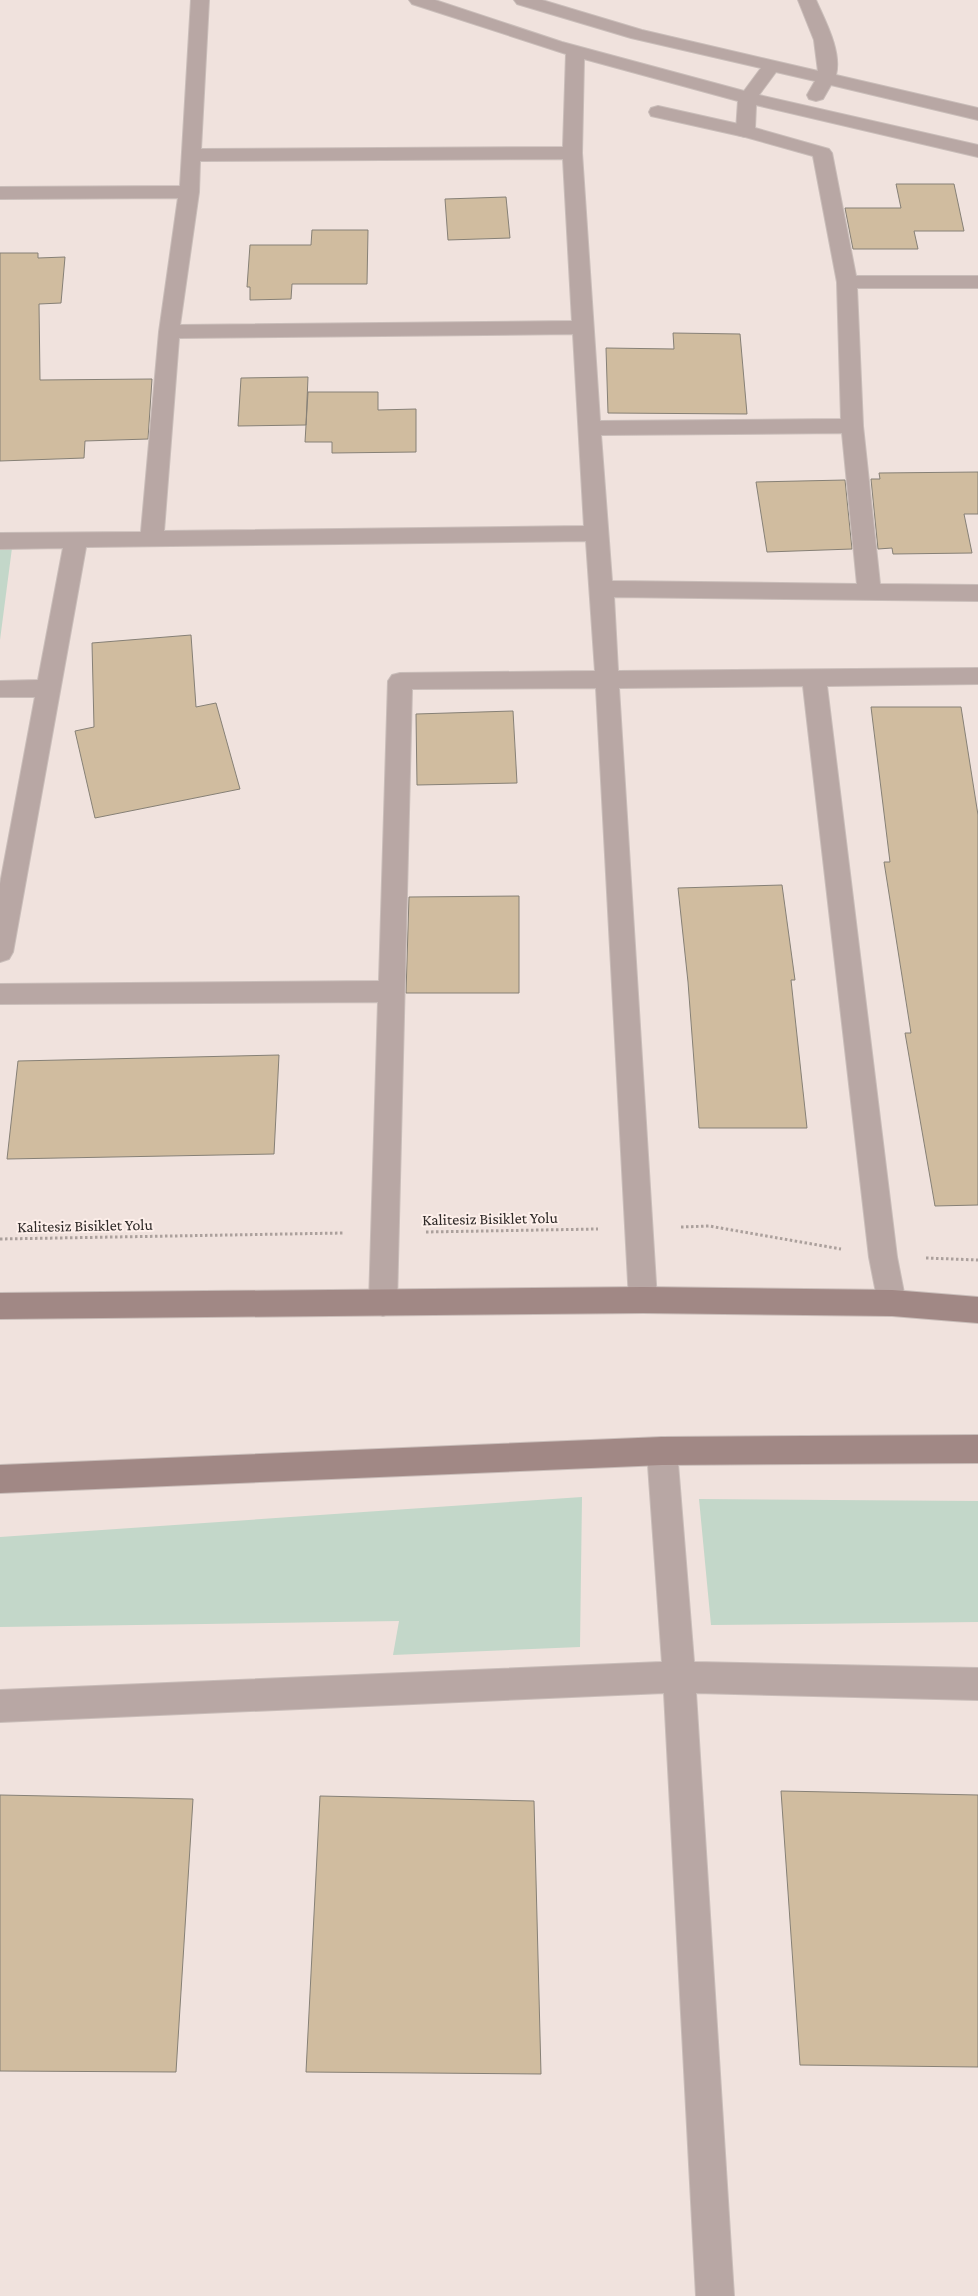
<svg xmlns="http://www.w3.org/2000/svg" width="978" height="2296" font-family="'Crimson Pro',serif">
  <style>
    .green { fill: #c3d7c9 }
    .building { fill: #d0bc9f; stroke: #868076 }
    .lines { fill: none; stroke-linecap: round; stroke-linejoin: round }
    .lane-casing { stroke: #c9bdb9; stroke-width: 2 }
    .street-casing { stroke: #c9bdb9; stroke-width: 2 }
    .secondary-casing { stroke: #c9bdb9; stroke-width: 2 }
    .path { stroke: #aba09c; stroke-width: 3; stroke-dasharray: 2.5 2.5; stroke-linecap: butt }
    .lane { fill: #b8a7a4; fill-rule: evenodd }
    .street { fill: #b8a7a4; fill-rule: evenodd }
    .secondary { fill: #a18885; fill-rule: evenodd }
    .labels { text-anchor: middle; stroke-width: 4; stroke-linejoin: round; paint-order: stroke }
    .street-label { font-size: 16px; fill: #2e2927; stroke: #fdefea }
  </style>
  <rect width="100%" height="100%" fill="#f0e2dd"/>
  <path class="green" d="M 0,548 L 12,548 L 0,640 Z
    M 582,1497 L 580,1647 L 393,1655 L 399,1621 L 0,1627 L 0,1537 Z
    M 699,1499 L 978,1501 L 978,1622 L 711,1625 Z"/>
  <path class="building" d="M 896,184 L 954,184 L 964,231 L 914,231 L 918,249 L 853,249 L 845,208 L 901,208 Z
    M 506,197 L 510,238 L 448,240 L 445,199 Z
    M 312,230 L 368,230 L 367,284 L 292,284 L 291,299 L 250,300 L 250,287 L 247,287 L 250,245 L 311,245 Z
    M 0,253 L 38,253 L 38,258 L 65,257 L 61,303 L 39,304 L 40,380 L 152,379 L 148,439 L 85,441 L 84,458 L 0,461 Z
    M 673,333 L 740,334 L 747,414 L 608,413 L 606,348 L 674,349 Z
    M 308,377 L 306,425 L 238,426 L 241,378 Z
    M 308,392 L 378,392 L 378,410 L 416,409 L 416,452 L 332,453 L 332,442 L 305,442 Z
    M 978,472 L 978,514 L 964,514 L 972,553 L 893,554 L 892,548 L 878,549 L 871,479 L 880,479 L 879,473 Z
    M 845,480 L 852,549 L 767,552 L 756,482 Z
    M 191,635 L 196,707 L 216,703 L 240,789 L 95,818 L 75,731 L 94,727 L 92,643 Z
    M 871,707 L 961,707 L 978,815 L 978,1205 L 935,1206 L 905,1033 L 911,1033 L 884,862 L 890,862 Z
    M 513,711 L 517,783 L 417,785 L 416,714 Z
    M 782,885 L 795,980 L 791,980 L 807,1128 L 699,1128 L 688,982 L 678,888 Z
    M 519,896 L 519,993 L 406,993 L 409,897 Z
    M 279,1055 L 274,1154 L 7,1159 L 18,1061 Z
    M 781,1791 L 978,1795 L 978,2067 L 800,2065 Z
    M 0,1795 L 193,1799 L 176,2072 L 0,2071 Z
    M 320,1796 L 534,1801 L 541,2074 L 306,2072 Z"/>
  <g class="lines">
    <defs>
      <path id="lane" d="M 658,106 L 752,127 L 754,131 L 752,135 L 745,137 L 651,116 L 649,112 L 651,108 Z"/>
      <path id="street" d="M 191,0 L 209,0 L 201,149 L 563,147 L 566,54 L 412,4 L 409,0 L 435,0 L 562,42 L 744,91 L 761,68 L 631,38 L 517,4 L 514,0 L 542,0 L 642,30 L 818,71 L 814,40 L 798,0 L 816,0 C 825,21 842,51 836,75 L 978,108 L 978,120 L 831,85 L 823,99 L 816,101 L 809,99 L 807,95 L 815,81 L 776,72 L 759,95 L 978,145 L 978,157 L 756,105 L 755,128 L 829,149 L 832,153 L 856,276 L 978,276 L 978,288 L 857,288 L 863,426 L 880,584 L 978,585 L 978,601 L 614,597 L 618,671 L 978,668 L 978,684 L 827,686 L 897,1257 L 906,1303 L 902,1312 L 892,1316 L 882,1312 L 878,1303 L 869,1257 L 803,686 L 619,688 L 657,1300 L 653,1309 L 643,1313 L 633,1309 L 629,1300 L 596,688 L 412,689 L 397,1303 L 393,1312 L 383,1316 L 373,1312 L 369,1303 L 378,1002 L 0,1004 L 0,984 L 379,981 L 388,681 L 392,675 L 400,673 L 595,671 L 586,541 L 86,547 L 13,952 L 9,959 L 0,962 L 0,884 L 35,697 L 0,697 L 0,681 L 38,680 L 63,548 L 0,549 L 0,533 L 141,532 L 159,332 L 178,198 L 0,199 L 0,187 L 180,186 ZM 584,59 L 738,101 L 736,131 L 738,135 L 813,156 L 837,282 L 841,419 L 600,421 L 582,153 ZM 563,159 L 572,321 L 180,325 L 199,192 L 200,161 ZM 573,334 L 584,526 L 164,531 L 179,338 ZM 842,433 L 857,584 L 612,581 L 601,435 Z
        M 662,1437 L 673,1441 L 677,1451 L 694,1662 L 978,1668 L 978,1700 L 696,1693 L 734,2296 L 696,2296 L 664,1693 L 0,1722 L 0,1690 L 662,1662 L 647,1451 L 651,1441 Z"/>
      <path id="secondary" d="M 643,1287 L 892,1290 L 978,1297 L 978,1323 L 892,1316 L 643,1313 L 0,1319 L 0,1293 Z
        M 978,1435 L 978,1463 L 662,1465 L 0,1493 L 0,1465 L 662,1437 Z"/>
    </defs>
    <use href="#lane" class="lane-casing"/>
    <use href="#street" class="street-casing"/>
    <use href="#secondary" class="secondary-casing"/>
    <path class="path" d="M 681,1227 L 709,1226 L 841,1249
      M 426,1232 L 598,1229
      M 0,1239 L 343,1233
      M 926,1258 L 978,1260"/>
    <use href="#lane" class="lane"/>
    <use href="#street" class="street"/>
    <use href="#secondary" class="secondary"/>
  </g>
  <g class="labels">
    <g class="street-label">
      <text transform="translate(490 1218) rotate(-1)" y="6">Kalitesiz Bisiklet Yolu</text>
      <text transform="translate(85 1225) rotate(-1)" y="6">Kalitesiz Bisiklet Yolu</text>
    </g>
  </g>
</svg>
